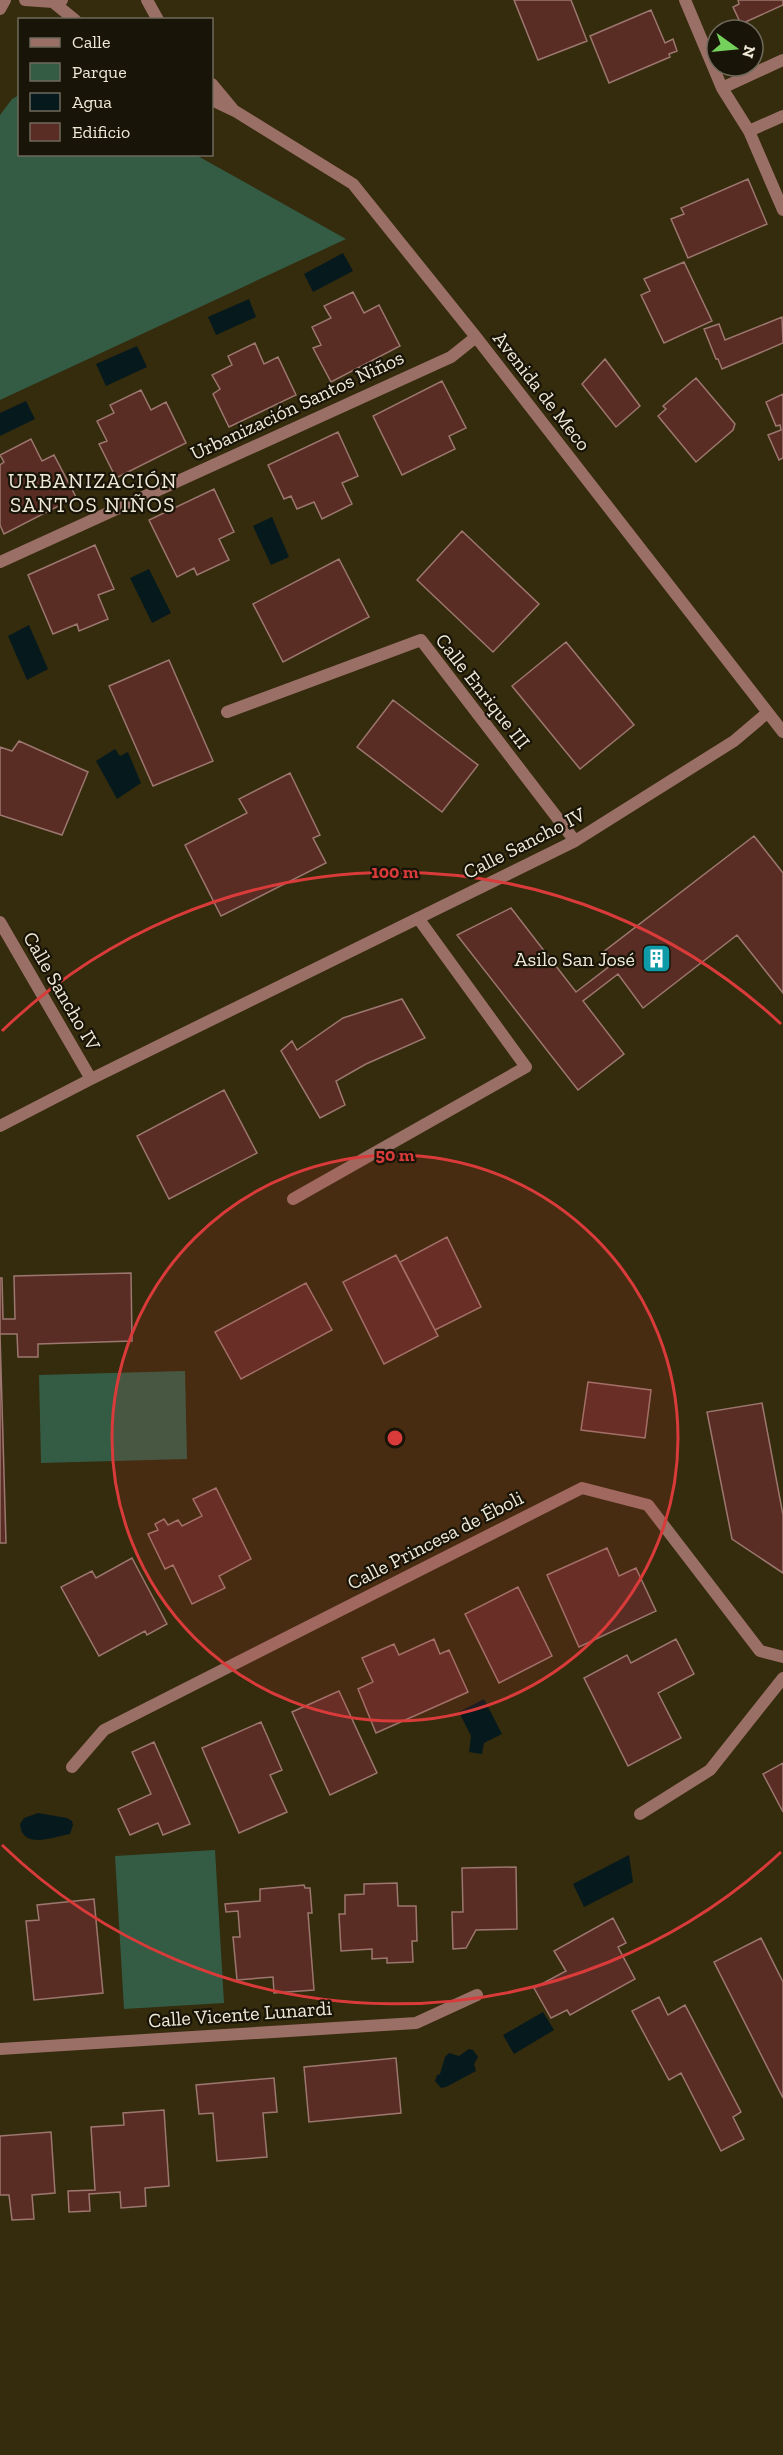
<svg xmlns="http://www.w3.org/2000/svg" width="783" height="2455" font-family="'Zilla Slab',serif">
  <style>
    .green { fill: #345c44 }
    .water { fill: #061a1e }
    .building { fill: #5a2d24; stroke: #9c776f; stroke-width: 1.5 }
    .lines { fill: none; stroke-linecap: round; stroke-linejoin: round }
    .minor { stroke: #9a6f66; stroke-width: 12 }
    .ring { fill: none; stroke: #d83b3a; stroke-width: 3 }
    .labels { text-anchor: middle; stroke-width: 4.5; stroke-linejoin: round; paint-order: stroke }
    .street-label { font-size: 20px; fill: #efe9d8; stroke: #191408 }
    .poi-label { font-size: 20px; fill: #efe9d8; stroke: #191408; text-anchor: end }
    .neighbourhood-label { font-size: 21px; letter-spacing: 1.5px; fill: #efe9d8; stroke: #191408 }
    .centre { fill: #d83b3a; stroke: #191408; stroke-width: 3 }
    .ring-label { font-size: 18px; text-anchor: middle; font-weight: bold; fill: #d83b3a; stroke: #191408; stroke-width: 4.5; stroke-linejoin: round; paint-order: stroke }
  </style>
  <rect width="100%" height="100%" fill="#352b0d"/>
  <path class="green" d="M 19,95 L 20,154 L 196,155 L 346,239 L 0,400 L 0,115 L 12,99 Z
    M 185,1371 L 187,1459 L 41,1463 L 39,1375 Z
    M 215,1850 L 224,2003 L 124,2009 L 115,1856 Z"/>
  <path class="water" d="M 343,253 L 353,271 L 313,292 L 304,274 Z
    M 249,299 L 256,317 L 216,335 L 208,317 Z
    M 137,346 L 147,367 L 106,386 L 96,364 Z
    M 26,401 L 35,419 L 0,436 L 0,413 Z
    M 272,517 L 289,557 L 271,565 L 253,526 Z
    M 149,569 L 171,613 L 152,623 L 130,578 Z
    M 29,625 L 48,669 L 27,680 L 8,636 Z
    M 115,749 L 120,756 L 128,752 L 141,783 L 117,799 L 96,761 Z
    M 484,1699 L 502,1734 L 484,1743 L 482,1754 L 469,1752 L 471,1736 L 459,1712 Z
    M 38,1813 L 67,1818 L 72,1821 L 73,1825 L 70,1834 C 53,1837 22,1850 20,1824 L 24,1818 Z
    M 629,1855 L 633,1882 L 584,1907 L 573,1884 Z
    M 543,2012 L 554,2030 L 514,2054 L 503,2035 Z
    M 469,2049 L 473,2050 L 478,2057 L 474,2064 L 476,2071 L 446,2087 L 441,2088 L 435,2081 L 437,2075 L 440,2074 L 445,2057 L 449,2053 L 459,2056 Z"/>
  <path class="building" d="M 514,0 L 571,0 L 587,41 L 538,60 Z
    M 738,0 L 783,0 L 783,5 L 741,24 L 733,7 L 739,4 Z
    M 651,10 L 665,43 L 673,39 L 677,51 L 669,54 L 670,57 L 609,83 L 590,36 Z
    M 748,179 L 767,224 L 688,258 L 671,219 L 684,214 L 681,208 Z
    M 684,262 L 712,321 L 664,343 L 641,295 L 650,291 L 644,279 Z
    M 353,292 L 364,313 L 379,305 L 400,346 L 331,382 L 313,348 L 321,345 L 312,327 L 331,318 L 324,306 Z
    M 782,317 L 783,343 L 722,369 L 718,359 L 716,359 L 704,329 L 719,324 L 725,340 Z
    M 255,343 L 264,364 L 278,357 L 296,395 L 229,427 L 213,394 L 220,389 L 212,375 L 232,365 L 228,356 Z
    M 605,359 L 640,406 L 616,427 L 582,384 Z
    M 696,378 L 735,424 L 733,430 L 696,462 L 658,416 L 666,409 L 663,406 Z
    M 442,381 L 466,428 L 449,436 L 455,449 L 402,475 L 373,416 Z
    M 141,390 L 151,410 L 166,402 L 186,443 L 116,478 L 99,444 L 107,441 L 97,421 L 114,413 L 110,405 Z
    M 783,394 L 783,458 L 779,460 L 768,435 L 781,430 L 780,425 L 776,426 L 766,402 Z
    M 338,432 L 358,476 L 342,483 L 352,504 L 322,519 L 314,502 L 297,509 L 291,496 L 284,499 L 268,465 Z
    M 31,439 L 42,461 L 54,455 L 76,497 L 4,534 L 0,525 L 0,465 L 4,462 L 0,455 Z
    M 214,489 L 234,532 L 219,539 L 229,560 L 197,575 L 194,568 L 177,577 L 149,520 Z
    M 462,531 L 539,604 L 493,652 L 417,580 Z
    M 95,545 L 114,589 L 98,595 L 108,619 L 79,631 L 77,624 L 53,634 L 28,575 Z
    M 339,559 L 369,617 L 283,662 L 253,604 Z
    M 566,642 L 634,725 L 580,769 L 512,686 Z
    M 169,660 L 213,761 L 153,786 L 109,686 Z
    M 393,700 L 478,765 L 442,812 L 357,747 Z
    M 19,741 L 88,772 L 62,835 L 0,815 L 0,747 L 12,751 Z
    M 290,773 L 320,835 L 313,838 L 326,863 L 221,916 L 185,845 L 247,813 L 239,799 Z
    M 754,836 L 783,873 L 783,993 L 737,935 L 643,1008 L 618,974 L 583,1001 L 624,1054 L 578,1090 L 457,935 L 511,908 L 576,992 L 611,965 L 602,953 Z
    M 402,999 L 425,1038 L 366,1064 L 336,1081 L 345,1105 L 320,1118 L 281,1051 L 292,1041 L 297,1050 L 343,1018 Z
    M 224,1090 L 257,1153 L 169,1199 L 137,1136 Z
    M 447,1237 L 481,1307 L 435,1330 L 400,1262 Z
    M 396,1255 L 438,1336 L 384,1364 L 343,1282 Z
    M 131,1273 L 132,1341 L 38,1344 L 38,1357 L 18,1357 L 17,1334 L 0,1334 L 6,1543 L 0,1543 L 0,1278 L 2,1278 L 3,1319 L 15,1319 L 14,1276 Z
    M 306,1283 L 332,1330 L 241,1379 L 215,1332 Z
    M 588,1382 L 651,1390 L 645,1438 L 581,1430 Z
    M 762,1403 L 783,1515 L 783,1573 L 732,1539 L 707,1412 Z
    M 216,1488 L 251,1559 L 219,1576 L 225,1588 L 192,1604 L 173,1565 L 165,1569 L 148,1534 L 158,1530 L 155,1524 L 164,1519 L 168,1525 L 178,1520 L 182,1526 L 202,1516 L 193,1499 Z
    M 607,1548 L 619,1576 L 636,1568 L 656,1611 L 579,1647 L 547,1575 Z
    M 132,1558 L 167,1624 L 147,1635 L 145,1631 L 99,1656 L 61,1587 L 92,1571 L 96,1578 Z
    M 518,1587 L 552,1656 L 499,1683 L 465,1614 Z
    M 434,1639 L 440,1654 L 449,1650 L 468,1692 L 376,1733 L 358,1689 L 373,1682 L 362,1658 L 394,1644 L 399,1655 Z
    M 676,1639 L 694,1674 L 658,1693 L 681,1738 L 628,1766 L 584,1678 L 627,1655 L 631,1663 Z
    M 339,1691 L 377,1773 L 330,1795 L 292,1712 Z
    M 261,1722 L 282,1770 L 270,1775 L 287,1812 L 239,1833 L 202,1748 Z
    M 154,1742 L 190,1824 L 163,1835 L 158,1823 L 130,1835 L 118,1809 L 151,1794 L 132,1752 Z
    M 783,1763 L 783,1812 L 763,1774 Z
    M 516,1867 L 517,1929 L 476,1930 L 466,1948 L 453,1949 L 452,1912 L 463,1912 L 462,1868 Z
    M 397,1883 L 398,1906 L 416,1906 L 417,1941 L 412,1941 L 413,1962 L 387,1963 L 387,1958 L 372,1959 L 372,1949 L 341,1951 L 339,1914 L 345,1914 L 345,1895 L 364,1894 L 364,1884 Z
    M 304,1885 L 305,1888 L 310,1888 L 312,1913 L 308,1913 L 314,1990 L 274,1993 L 273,1977 L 237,1980 L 233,1937 L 240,1937 L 238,1911 L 226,1912 L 225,1904 L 260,1901 L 260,1889 Z
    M 94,1899 L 103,1993 L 34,2000 L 26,1921 L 39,1920 L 37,1905 Z
    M 613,1918 L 626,1943 L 618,1947 L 635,1979 L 570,2015 L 567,2010 L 551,2018 L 534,1988 L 566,1971 L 554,1951 Z
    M 761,1938 L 783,1982 L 783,2098 L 714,1962 Z
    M 659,1997 L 668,2015 L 685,2005 L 741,2112 L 733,2117 L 744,2139 L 721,2151 L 681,2073 L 669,2080 L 632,2011 Z
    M 396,2058 L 401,2113 L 309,2122 L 304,2067 Z
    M 274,2078 L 277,2112 L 263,2113 L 267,2157 L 217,2161 L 213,2113 L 199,2114 L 196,2085 Z
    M 164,2110 L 169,2186 L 145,2188 L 146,2206 L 121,2208 L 120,2192 L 89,2194 L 90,2211 L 69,2212 L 68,2191 L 95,2190 L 91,2127 L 124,2125 L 123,2113 Z
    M 51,2132 L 55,2193 L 32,2195 L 34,2219 L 12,2220 L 9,2195 L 0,2195 L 0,2136 Z"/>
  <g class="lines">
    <path class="minor" d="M 25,0 L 53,2 L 62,0
      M 147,0 L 158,20
      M 685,0 L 722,88 L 749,131 L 783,210
      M 53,2 L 75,20
      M 0,9 L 5,0
      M 212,84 L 232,108
      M 722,88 L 783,60
      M 212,100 L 235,111 L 353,184 L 476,337 L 783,732
      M 749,131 L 783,116
      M 0,562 L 451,357 L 476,337
      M 227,712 L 421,640 L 575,841
      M 0,922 L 91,1079
      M 0,1126 L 91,1079 L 575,841 L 734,741 L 767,713
      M 293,1199 L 526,1067 L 418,918
      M 72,1767 L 104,1730 L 582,1488 L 648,1505 L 760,1651 L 783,1657
      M 640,1814 L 710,1770 L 783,1678
      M 0,2049 L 416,2023 L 477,1995"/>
  </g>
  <circle cx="395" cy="1438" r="283" fill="#d83b3a" fill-opacity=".12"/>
  <g class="ring">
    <circle cx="395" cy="1438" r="283"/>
    <path d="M781 1852A566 566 0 0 1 2 1845M2 1031A566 566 0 0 1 781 1024"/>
  </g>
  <defs>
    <symbol id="building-square" viewBox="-11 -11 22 22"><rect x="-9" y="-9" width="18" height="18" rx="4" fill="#0f9aa8" stroke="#191408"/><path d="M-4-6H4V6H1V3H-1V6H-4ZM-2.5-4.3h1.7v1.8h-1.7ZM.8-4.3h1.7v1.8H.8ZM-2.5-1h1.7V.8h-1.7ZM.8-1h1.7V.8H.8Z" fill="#fff"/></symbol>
  </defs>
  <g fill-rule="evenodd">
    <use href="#building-square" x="640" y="942" width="33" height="33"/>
  </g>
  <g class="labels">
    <g class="street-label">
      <text transform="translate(542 391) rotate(52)" y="7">Avenida de Meco</text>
      <text transform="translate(297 405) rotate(-25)" y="7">Urbanización Santos Niños</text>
      <text transform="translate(483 691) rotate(52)" y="7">Calle Enrique III</text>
      <text transform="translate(524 843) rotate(-27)" y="7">Calle Sancho IV</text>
      <text transform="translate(62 991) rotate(60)" y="7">Calle Sancho IV</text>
      <text transform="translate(435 1540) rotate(-27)" y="7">Calle Princesa de Éboli</text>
      <text transform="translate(240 2014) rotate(-4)" y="7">Calle Vicente Lunardi</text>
    </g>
    <g class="poi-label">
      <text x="635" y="966">Asilo San José</text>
    </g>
    <g class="neighbourhood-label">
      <text x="93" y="488">URBANIZACIÓN<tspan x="93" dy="24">SANTOS NIÑOS</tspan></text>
    </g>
  </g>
  <circle cx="395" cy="1438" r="9" class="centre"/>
  <g class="ring-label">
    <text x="395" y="878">100 m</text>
    <text x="395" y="1161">50 m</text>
  </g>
  <rect x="18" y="18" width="195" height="138" fill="#191408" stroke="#6f695b" stroke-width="1.5"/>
  <rect x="30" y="38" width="30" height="9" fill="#9a6f66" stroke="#6f695b" stroke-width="1.5"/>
  <text x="72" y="48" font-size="18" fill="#efe9d8">Calle</text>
  <rect x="30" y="63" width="30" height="18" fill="#345c44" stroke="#6f695b" stroke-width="1.5"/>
  <text x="72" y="78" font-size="18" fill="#efe9d8">Parque</text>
  <rect x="30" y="93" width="30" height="18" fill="#061a1e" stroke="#6f695b" stroke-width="1.5"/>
  <text x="72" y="108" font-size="18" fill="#efe9d8">Agua</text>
  <rect x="30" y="123" width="30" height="18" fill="#5a2d24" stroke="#6f695b" stroke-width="1.5"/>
  <text x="72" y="138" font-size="18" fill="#efe9d8">Edificio</text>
  <g transform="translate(735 48) rotate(105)"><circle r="28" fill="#191408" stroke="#6f695b" stroke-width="1.5"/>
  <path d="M0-4.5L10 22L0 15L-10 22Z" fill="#74d25c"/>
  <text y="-9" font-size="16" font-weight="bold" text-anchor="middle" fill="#efe9d8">N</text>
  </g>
</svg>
